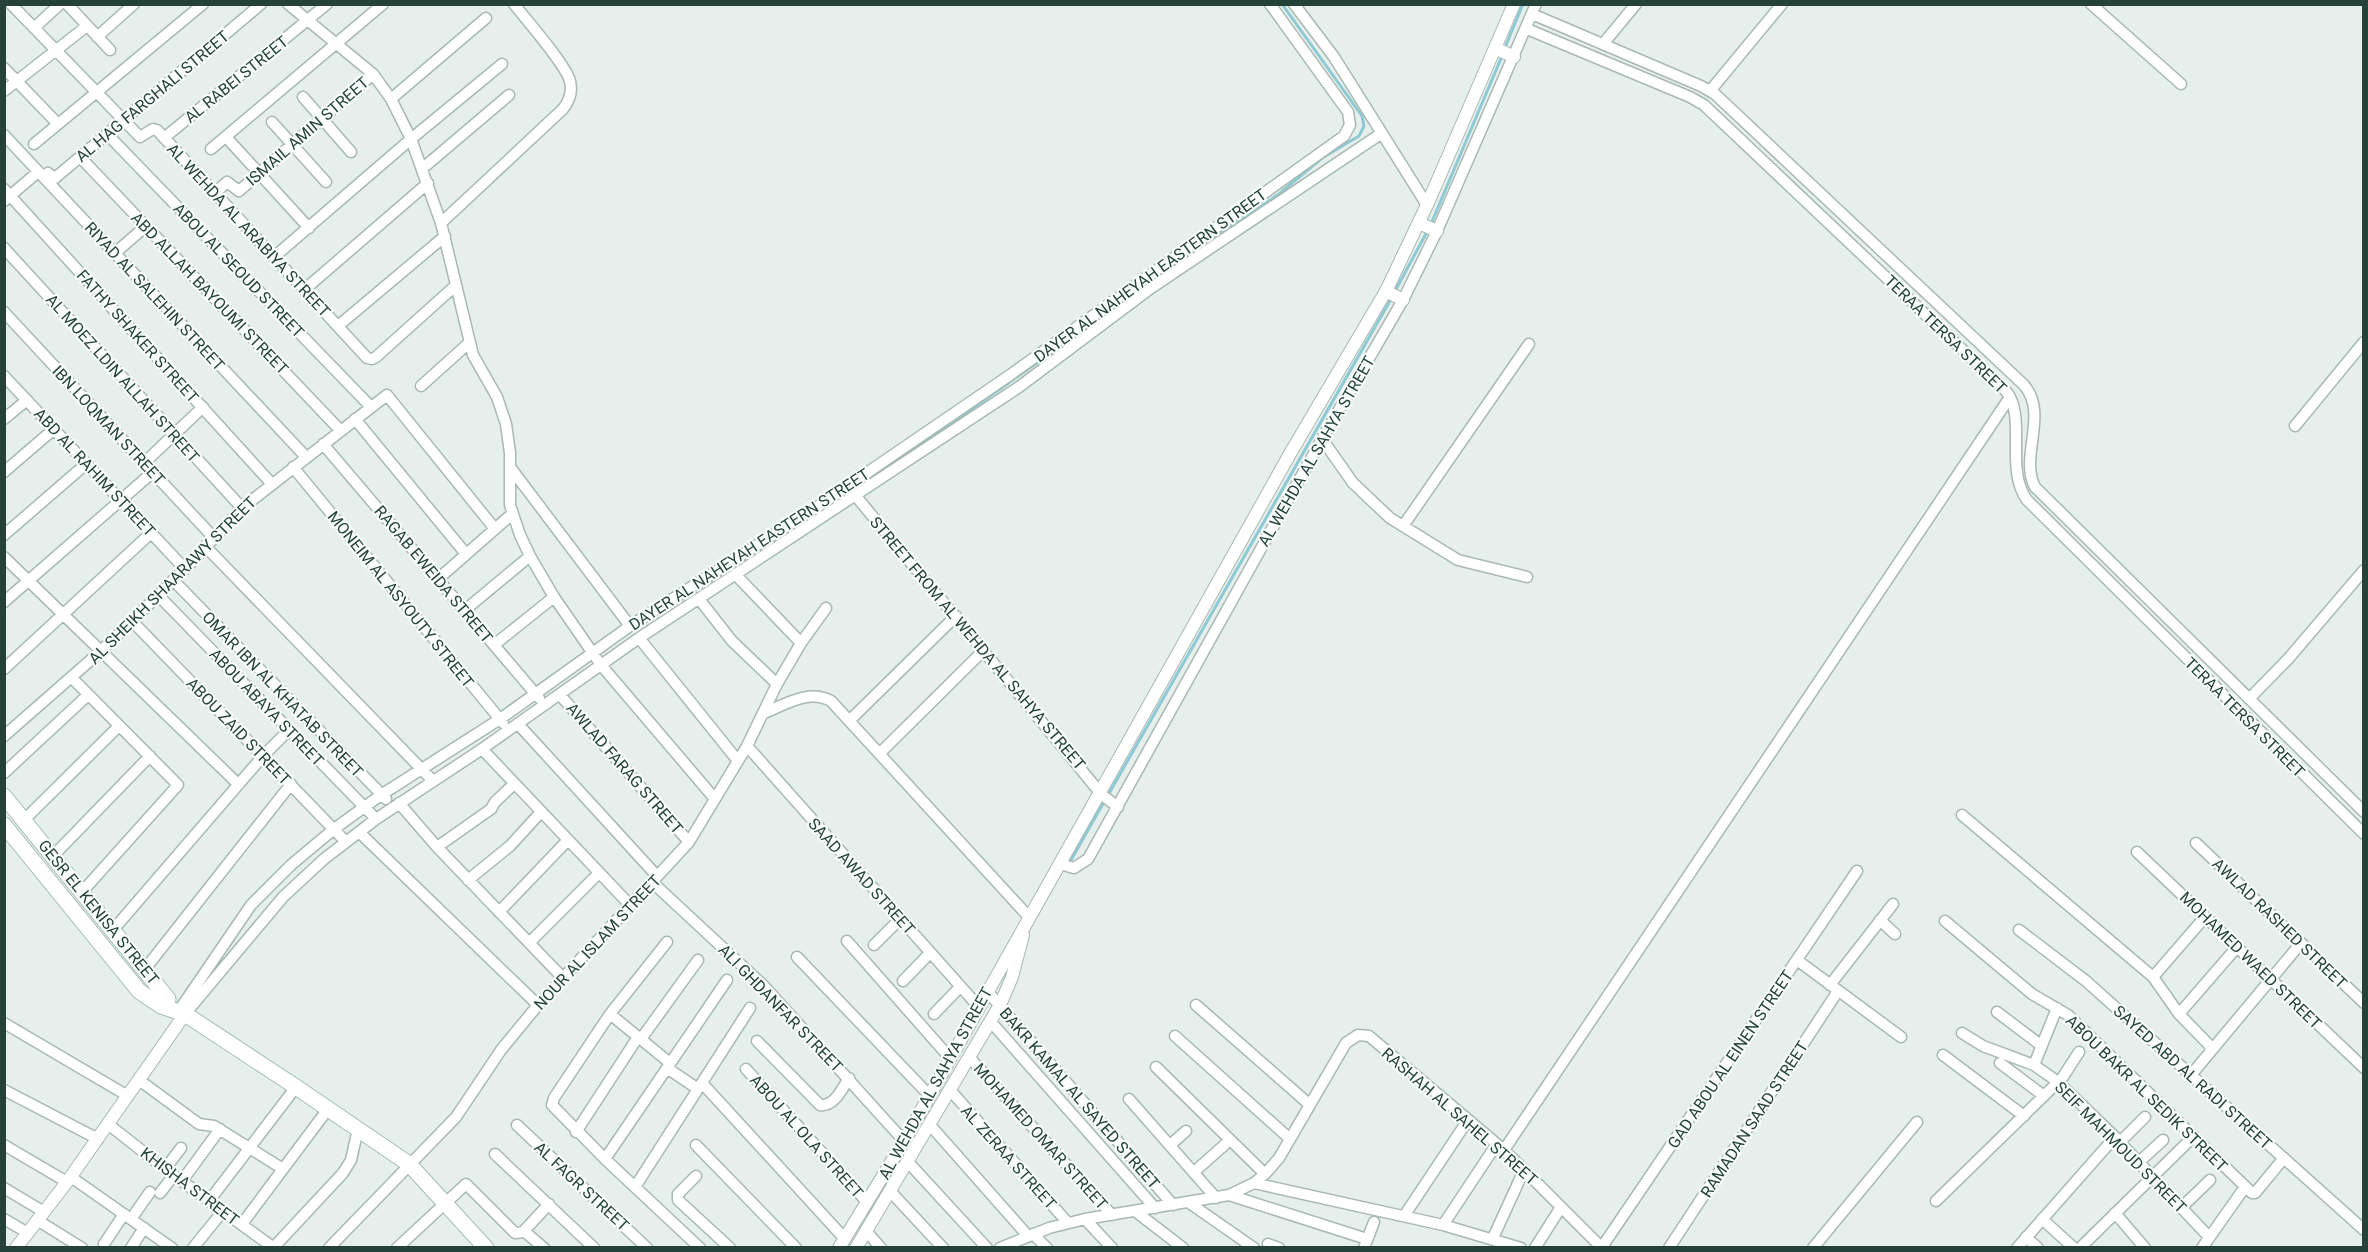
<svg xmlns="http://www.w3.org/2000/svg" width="2368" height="1252" font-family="Roboto,sans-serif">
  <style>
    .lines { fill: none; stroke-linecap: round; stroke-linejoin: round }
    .stream { stroke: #8ec9d4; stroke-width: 3 }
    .minor-casing { stroke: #a8b8b2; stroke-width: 13 }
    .tertiary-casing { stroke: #a8b8b2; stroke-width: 14 }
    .secondary-casing { stroke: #a4bbb3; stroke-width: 17 }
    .minor { stroke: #fff; stroke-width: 10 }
    .tertiary { stroke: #fff; stroke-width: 12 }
    .secondary { stroke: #fff; stroke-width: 15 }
    .labels { text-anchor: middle; stroke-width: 4.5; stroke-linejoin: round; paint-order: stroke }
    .street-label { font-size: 16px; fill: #24423a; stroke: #f7fbf9 }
  </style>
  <rect width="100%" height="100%" fill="#e6efeb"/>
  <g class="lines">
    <path class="stream" d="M 1504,50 L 1523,4
      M 1431,224 L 1502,56
      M 1159,276 L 1279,194 L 1322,158 L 1359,136 L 1364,126 L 1362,116 L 1282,4
      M 1394,293 L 1428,230
      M 883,468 L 955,421 L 1146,285
      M 1071,860 L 1391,299"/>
    <defs>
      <path id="minor" d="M 11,4 L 140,137 L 153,129 L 157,130 L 367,358 L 372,359 L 376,357 L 455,286
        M 67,4 L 110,50
        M 288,4 L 373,74 L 391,99 L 411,139 L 441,223 L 473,355 L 497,397 L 506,424 L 510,453 L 510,505 L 520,535 L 530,556 L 554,597 L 601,665 L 715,799
        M 1294,4 L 1334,57 L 1427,205
        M 2091,4 L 2181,84
        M 1532,14 L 1701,86 L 1715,94 L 2024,385 C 2049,414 2019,457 2035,487 L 2364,812
        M 34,28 L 60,4
        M 1527,29 L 1690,97 L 1704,105 L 2005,390 C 2028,415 2004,469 2027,500 L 2364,834
        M 97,37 L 134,4
        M 1603,44 L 1636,4
        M 4,68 L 58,124
        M 4,91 L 87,26
        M 1710,91 L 1782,4
        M 303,97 L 351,152
        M 391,99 L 486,18
        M 272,122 L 326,182
        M 107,134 L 371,407
        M 4,135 L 306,457
        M 226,137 L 309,228
        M 164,138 L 327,4
        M 34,144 L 203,4
        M 211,149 L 383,4
        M 80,157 L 340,430
        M 423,168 L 509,95
        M 43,177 L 48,173 L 55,178 L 261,4
        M 4,189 L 271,483
        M 215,193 L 227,182 L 239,191 L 373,74
        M 4,201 L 38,172
        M 441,223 L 563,109 C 570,100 573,89 569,78 C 561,59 528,22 514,4
        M 4,248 L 242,508
        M 115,253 L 146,226
        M 274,257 L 411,139 L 502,64
        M 304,290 L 428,183
        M 4,312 L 213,537
        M 338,326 L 445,236
        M 4,376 L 185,569
        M 421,386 L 470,342
        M 4,419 L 27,400
        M 355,419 L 466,554
        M 2295,426 L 2364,342
        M 1322,439 L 1353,483 L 1390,518 L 1458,560 L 1527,577
        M 323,444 L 539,698
        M 144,463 L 203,407
        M 293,467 L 503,723
        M 510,467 L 630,626
        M 4,472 L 54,429
        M 855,495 L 1102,795 L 1118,807
        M 1403,526 L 1529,344
        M 4,535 L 86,464
        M 205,546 L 433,781
        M 4,557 L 238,784
        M 735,574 L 801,643
        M 438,579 L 512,514
        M 173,580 L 386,799
        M 158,595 L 376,819
        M 699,599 L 732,641 L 777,684
        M 4,602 L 153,472
        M 465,610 L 530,556
        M 132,621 L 346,842
        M 639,638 L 738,761
        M 494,645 L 554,597
        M 4,669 L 151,533
        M 72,678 L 178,785 L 82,892
        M 560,695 L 689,842
        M 2249,699 L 2289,658 L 2364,570
        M 764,713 C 786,704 809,689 831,701 L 1028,916
        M 850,720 L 956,616
        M 518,724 L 657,876
        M 4,736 L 101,651 L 185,569 L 242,508 L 387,395 L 495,529
        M 747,746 L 978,1006
        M 482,749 L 630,905
        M 880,753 L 984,650
        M 4,773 L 88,695
        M 399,803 L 437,847 L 562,977
        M 1962,815 L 2153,977 L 2179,1014 L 2213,1049
        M 24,820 L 119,726
        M 359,832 L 538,1005
        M 2196,843 L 2364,1003
        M 437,847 L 491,809 L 495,802 L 514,784
        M 2137,852 L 2364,1068
        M 53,856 L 150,756
        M 1060,864 L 1074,868 L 1088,859 L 1322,439 L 1403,300 L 1437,231 L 1536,4
        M 468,880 L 510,846 L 541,812
        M 652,882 L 764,986 L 904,1141
        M 499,912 L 568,840
        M 1880,920 L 1895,934
        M 1945,921 L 2032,994 L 2068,1015 L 2252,1193 L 2255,1193 L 2284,1158
        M 113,930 L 263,756 L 289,730
        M 2019,930 L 2086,981 L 2364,1230
        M 847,941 L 950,1058
        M 667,942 L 610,1014 L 554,1098 L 552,1105 L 605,1159 L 700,1248
        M 529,943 L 599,873
        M 874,945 L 900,919
        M 797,957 L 929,1095
        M 1797,960 L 1901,1037
        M 145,969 L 291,784
        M 2153,977 L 2205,917
        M 903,981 L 930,953
        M 1830,985 L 1893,904
        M 987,991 L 1173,1205
        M 1196,1005 L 1310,1105
        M 178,1012 L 251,905 L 291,865 L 334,829 L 381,795 L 500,719 L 630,626 L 817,507 L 1010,375 L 1344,136 L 1350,125 L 1348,112 L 1270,4
        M 1997,1012 L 2042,1046
        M 185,1014 L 283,897 L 324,859 L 376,819 L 482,749 L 639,638 L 1019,387 L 1151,288 L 1382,133
        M 610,1014 L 670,1063
        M 934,1014 L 960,987
        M 2179,1014 L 2237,947
        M 991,1022 L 1155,1208
        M 4,1023 L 128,1096
        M 1962,1033 L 1983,1046 L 2034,1065 L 2058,1082 L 2115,1137 L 2209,1237
        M 1175,1036 L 1290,1139
        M 641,1039 L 698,960
        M 757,1041 L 820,1105 C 834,1107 842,1089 849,1078
        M 1943,1055 L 2024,1116
        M 970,1058 L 1112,1215
        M 2000,1063 L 2044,1096
        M 2034,1065 L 2057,1008
        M 1156,1067 L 1265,1174
        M 667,1068 L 698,1089
        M 746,1069 L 867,1202
        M 2191,1075 L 2301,943
        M 139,1080 L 199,1124 L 214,1126 L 283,1169
        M 702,1083 L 845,1239
        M 2059,1083 L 2079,1052
        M 4,1090 L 98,1139
        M 950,1090 L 1068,1223
        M 1129,1099 L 1216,1198
        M 108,1124 L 165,1169 L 274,1248
        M 517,1125 L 647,1248
        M 930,1125 L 1028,1236
        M 576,1132 L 638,1037
        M 2120,1142 L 2145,1117
        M 4,1145 L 67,1182
        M 696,1145 L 796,1248
        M 1170,1145 L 1186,1131
        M 1504,1150 L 2010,397
        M 495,1154 L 594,1248
        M 605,1159 L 727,980
        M 908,1162 L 987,1248
        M 2139,1162 L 2163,1140
        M 165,1169 L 181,1148
        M 1194,1172 L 1230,1140
        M 696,1176 L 678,1194 L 678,1200 L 730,1248
        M 71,1177 L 172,1248
        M 182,1181 L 220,1129
        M 1254,1183 L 1443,1225 L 1521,1248
        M 635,1187 L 750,1008
        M 4,1188 L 44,1212
        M 890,1191 L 943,1248
        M 160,1193 L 174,1175
        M 1229,1195 L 1367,1239
        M 209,1201 L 296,1087
        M 1936,1201 L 2058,1082
        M 1188,1202 L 1254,1248
        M 2182,1207 L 2210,1180
        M 1135,1211 L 1183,1248
        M 2115,1213 L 2145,1248
        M 1404,1216 L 1468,1120
        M 4,1219 L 28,1233
        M 131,1219 L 150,1192
        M 1085,1219 L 1112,1248
        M 2042,1219 L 2074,1248
        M 37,1220 L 82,1248
        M 242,1224 L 328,1109
        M 1443,1225 L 1496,1145
        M 866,1231 L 881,1248
        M 523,1232 L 549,1204
        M 1033,1234 L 1047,1248
        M 2026,1237 L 2038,1248
        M 1493,1238 L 1524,1170
        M 104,1244 L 124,1214
        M 1268,1244 L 1279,1248
        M 274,1247 L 343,1173 L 351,1160 L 358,1129
        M 1602,1247 L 1857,871
        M 131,1248 L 144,1228
        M 193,1248 L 223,1211
        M 329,1248 L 456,1117 L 501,1050 L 538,1005 L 689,842 L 747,746 L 777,684 L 801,643 L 826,608
        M 397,1248 L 466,1184 L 515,1233 L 525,1232 L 544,1248
        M 1000,1248 L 1049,1228 L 1085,1219 L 1229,1195 L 1254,1183 L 1265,1174 L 1279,1158 L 1346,1043 L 1358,1035 L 1369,1036 L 1504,1150 L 1602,1248
        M 1364,1248 L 1374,1222
        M 1535,1248 L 1561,1207
        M 1669,1248 L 1838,991
        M 1813,1248 L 1917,1122
        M 2017,1248 L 2115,1137
        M 2080,1248 L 2193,1137
        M 2202,1248 L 2245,1187"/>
      <path id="tertiary" d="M 1495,48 L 1514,57
        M 1419,223 L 1437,231
        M 1386,291 L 1403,300
        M 16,1248 L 67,1182 L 185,1014
        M 839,1248 L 904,1141 L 1291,452 L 1386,291 L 1427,205 L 1514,4
        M 856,1248 L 1000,1005 L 1012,977 L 1023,935"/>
      <path id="secondary" d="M 4,796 L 168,999 L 167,1007
        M 4,825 L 139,991 L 161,1006 L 185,1014 L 296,1087 L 409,1164 L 486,1248"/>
    </defs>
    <use href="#minor" class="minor-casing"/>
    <use href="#tertiary" class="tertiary-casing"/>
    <use href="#secondary" class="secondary-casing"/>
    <use href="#minor" class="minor"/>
    <use href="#tertiary" class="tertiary"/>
    <use href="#secondary" class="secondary"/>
  </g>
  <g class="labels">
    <g class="street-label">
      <text transform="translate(236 79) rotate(-39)" y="6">AL RABEI STREET</text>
      <text transform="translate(152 96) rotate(-40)" y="6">AL HAG FARGHALI STREET</text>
      <text transform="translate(307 131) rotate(-41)" y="6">ISMAIL AMIN STREET</text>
      <text transform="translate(249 230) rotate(47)" y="6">AL WEHDA AL ARABIYA STREET</text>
      <text transform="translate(239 270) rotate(46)" y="6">ABOU AL SEOUD STREET</text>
      <text transform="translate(1150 275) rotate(-36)" y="6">DAYER AL NAHEYAH EASTERN STREET</text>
      <text transform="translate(210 293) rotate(46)" y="6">ABD ALLAH BAYOUMI STREET</text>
      <text transform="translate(155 296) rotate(47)" y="6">RIYAD AL SALEHIN STREET</text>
      <text transform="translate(1946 334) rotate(44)" y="6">TERAA TERSA STREET</text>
      <text transform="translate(138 336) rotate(48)" y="6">FATHY SHAKER STREET</text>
      <text transform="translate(123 378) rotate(48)" y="6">AL MOEZ LDIN ALLAH STREET</text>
      <text transform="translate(109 425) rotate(47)" y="6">IBN LOQMAN STREET</text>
      <text transform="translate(1316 451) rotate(-60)" y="6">AL WEHDA AL SAHYA STREET</text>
      <text transform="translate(95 472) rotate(47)" y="6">ABD AL RAHIM STREET</text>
      <text transform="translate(749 549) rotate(-33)" y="6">DAYER AL NAHEYAH EASTERN STREET</text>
      <text transform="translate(434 574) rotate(50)" y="6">RAGAB EWEIDA STREET</text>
      <text transform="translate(172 580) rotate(-45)" y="6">AL SHEIKH SHAARAWY STREET</text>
      <text transform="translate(401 599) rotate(51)" y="6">MONEIM AL ASYOUTY STREET</text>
      <text transform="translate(978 643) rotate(50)" y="6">STREET FROM AL WEHDA AL SAHYA STREET</text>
      <text transform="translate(283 694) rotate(46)" y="6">OMAR IBN AL KHATAB STREET</text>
      <text transform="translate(267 707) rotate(46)" y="6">ABOU ABAYA STREET</text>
      <text transform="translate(2245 717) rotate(45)" y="6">TERAA TERSA STREET</text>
      <text transform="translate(239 731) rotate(46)" y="6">ABOU ZAID STREET</text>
      <text transform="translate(625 768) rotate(49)" y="6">AWLAD FARAG STREET</text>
      <text transform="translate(862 876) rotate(48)" y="6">SAAD AWAD STREET</text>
      <text transform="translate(99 912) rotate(51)" y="6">GESR EL KENISA STREET</text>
      <text transform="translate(2280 923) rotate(44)" y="6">AWLAD RASHED STREET</text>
      <text transform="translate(597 942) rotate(-47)" y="6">NOUR AL ISLAM STREET</text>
      <text transform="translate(2251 960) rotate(44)" y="6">MOHAMED WAED STREET</text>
      <text transform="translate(781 1008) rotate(46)" y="6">ALI GHDANFAR STREET</text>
      <text transform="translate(1730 1059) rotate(-56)" y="6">GAD ABOU AL EINEN STREET</text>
      <text transform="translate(2193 1077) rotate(42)" y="6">SAYED ABD AL RADI STREET</text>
      <text transform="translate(935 1083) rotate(-61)" y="6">AL WEHDA AL SAHYA STREET</text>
      <text transform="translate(2147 1093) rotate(44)" y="6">ABOU BAKR AL SEDIK STREET</text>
      <text transform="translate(1080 1098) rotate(49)" y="6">BAKR KAMAL AL SAYED STREET</text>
      <text transform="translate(1460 1116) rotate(41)" y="6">RASHAH AL SAHEL STREET</text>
      <text transform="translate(1754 1119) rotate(-57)" y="6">RAMADAN SAAD STREET</text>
      <text transform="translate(807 1136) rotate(48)" y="6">ABOU AL OLA STREET</text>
      <text transform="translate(1041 1136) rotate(48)" y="6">MOHAMED OMAR STREET</text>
      <text transform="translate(2121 1147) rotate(45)" y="6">SEIF MAHMOUD STREET</text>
      <text transform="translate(1009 1157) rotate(48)" y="6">AL ZERAA STREET</text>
      <text transform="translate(190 1186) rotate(37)" y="6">KHISHA STREET</text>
      <text transform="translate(582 1186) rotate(43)" y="6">AL FAGR STREET</text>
    </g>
  </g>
  <rect width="2368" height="1252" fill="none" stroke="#24423a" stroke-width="12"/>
</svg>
